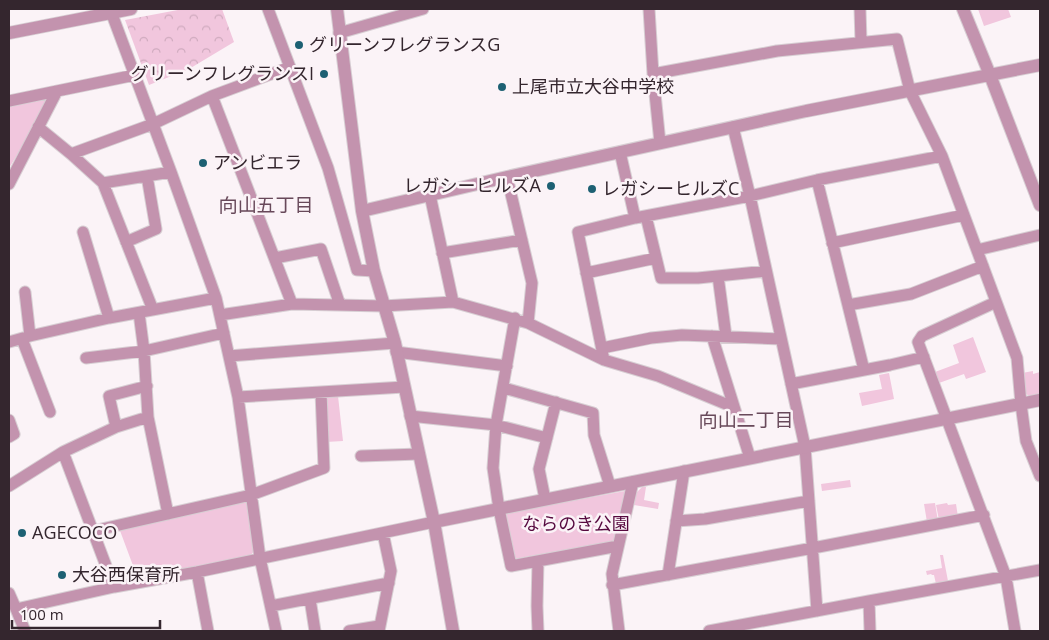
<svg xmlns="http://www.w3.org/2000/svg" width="1049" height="640" font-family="'Open Sans','Noto Sans JP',sans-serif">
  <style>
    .forest { fill: url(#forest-crowns) }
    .green { fill: #f1c6dd }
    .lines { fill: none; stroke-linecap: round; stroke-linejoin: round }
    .minor-casing { stroke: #d7ced3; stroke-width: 13 }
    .tertiary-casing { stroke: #d7ced3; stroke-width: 14 }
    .minor { stroke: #c393ae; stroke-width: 11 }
    .tertiary { stroke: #c393ae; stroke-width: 12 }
    .poi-dot { fill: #1d6073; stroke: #fbf3f7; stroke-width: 2 }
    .labels { text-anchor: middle; stroke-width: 5; stroke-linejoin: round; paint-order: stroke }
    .poi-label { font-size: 18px; fill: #34262e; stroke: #fbf3f7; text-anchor: start }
    .park-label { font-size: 18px; fill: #56093f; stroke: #fbf3f7 }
    .neighbourhood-label { font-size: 19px; fill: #68495a; stroke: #fbf3f7 }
  </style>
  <defs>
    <pattern id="forest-crowns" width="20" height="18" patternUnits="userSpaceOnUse" patternTransform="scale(1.25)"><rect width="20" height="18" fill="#f1c6dd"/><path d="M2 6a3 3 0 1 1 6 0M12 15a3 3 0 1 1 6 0" fill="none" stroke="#cfaabe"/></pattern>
  </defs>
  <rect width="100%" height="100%" fill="#fbf3f7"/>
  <path class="forest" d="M 183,9 L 222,9 L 234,42 L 189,69 L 149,85 L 125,20 Z"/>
  <path class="green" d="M 978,9 L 1008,9 L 1011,17 L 984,26 Z
    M 46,96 L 50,101 L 42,115 L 9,168 L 9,105 Z
    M 973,337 L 986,372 L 966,379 L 964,374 L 939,383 L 935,372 L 959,363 L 953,345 Z
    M 1033,371 L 1033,374 L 1040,372 L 1040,394 L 1029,396 L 1025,393 L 1022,373 Z
    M 889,373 L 894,399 L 862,406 L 859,393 L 882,389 L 879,375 Z
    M 338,396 L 343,441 L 326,442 L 326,397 Z
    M 850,480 L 851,487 L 822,491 L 821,484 Z
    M 642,487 L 646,487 L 644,500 L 659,503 L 658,509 L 634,505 L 636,493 Z
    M 625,491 L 614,541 L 514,559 L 506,513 Z
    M 244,501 L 248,504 L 254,551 L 251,555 L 138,579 L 119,528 Z
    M 935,503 L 938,521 L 927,522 L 924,504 Z
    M 947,503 L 948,505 L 956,504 L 958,517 L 939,520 L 936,505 Z
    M 940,555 L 943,555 L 948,581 L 936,584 L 934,575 L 932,575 L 931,574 L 927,575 L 926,571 L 942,568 Z"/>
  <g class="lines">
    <defs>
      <path id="minor" d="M 110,9 L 171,172 L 216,298 L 238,397 L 260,558 L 276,631
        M 268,9 L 328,168 L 357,270 L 374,271
        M 649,9 L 653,74 L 660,143
        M 860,9 L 861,42
        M 339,33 L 423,9
        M 653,74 L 777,51 L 897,39 L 910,91 L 942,156 L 1017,358 L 1021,404 L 1026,441 L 1040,476
        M 212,96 L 292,304
        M 9,101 L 57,91
        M 38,127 L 71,154 L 103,183 L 171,172
        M 733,127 L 750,196 L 805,447 L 817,611
        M 620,152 L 635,218
        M 71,154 L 153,124 L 212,96 L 290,67
        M 507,177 L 532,283 L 528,323
        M 817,180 L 864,370
        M 103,183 L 153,310
        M 9,184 L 57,91 L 135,75
        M 430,195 L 453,302
        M 646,216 L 661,278 L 698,278 L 766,271
        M 83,232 L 109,318
        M 126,242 L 156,229 L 147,176
        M 832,243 L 964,215
        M 977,250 L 1040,235
        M 442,253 L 522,240
        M 275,258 L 321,249 L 340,305
        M 586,273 L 656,258
        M 718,276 L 726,336
        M 25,292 L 30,336
        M 996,302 L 922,336 L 918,342 L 1006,577 L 1015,631
        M 848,305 L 911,294 L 983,266
        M 139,313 L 144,351 L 148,417
        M 220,315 L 292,304 L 383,306 L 453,302 L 528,323 L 604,360 L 658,376 L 733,407
        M 515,318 L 496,425 L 493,468 L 499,509 L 511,566 L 618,546
        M 712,336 L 750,458
        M 22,339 L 50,412
        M 9,342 L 30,336 L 109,318 L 216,298
        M 602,348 L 651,338 L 682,335 L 781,339
        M 396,352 L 507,366
        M 229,356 L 395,343
        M 86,358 L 144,351 L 224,333
        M 604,360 L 578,232 L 635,218 L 750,196 L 817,180 L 942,156
        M 791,384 L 890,365 L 924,357
        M 504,388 L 593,413 L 594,435 L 610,486
        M 238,397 L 404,387
        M 410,416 L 496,425 L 547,438
        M 9,420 L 14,434 L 9,437
        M 116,427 L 109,396 L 147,386
        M 63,452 L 116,427 L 148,417 L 168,514
        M 361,456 L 419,454
        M 9,486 L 63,452 L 114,587
        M 545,499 L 539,469 L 556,402
        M 676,521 L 705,519 L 809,501
        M 93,531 L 251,495 L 324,468 L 321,392
        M 197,572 L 208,631
        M 668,575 L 684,471
        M 612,585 L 813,548 L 984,515
        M 9,593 L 16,609 L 25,631
        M 310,599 L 315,631
        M 869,601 L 870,631
        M 271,606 L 389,583
        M 16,609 L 114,587 L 197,572 L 434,522
        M 349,631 L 379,626
        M 379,631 L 391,571 L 383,533
        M 538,631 L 537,606 L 538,561
        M 619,631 L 612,574 L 633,482
        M 709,631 L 869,601 L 1040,570"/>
      <path id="tertiary" d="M 337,9 L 362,211 L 374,271 L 395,343 L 434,522 L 453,631
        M 963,9 L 990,75 L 1040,205
        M 9,33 L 131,9
        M 362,211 L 507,177 L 806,111 L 1040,65
        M 434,522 L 1040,400"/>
    </defs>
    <use href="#minor" class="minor-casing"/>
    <use href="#tertiary" class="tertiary-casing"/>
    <use href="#minor" class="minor"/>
    <use href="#tertiary" class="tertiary"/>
  </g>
  <g class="poi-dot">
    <circle cx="299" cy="45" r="5"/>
    <circle cx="324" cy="74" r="5"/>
    <circle cx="502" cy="87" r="5"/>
    <circle cx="203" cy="163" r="5"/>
    <circle cx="551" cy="186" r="5"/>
    <circle cx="592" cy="189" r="5"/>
    <circle cx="22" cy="533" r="5"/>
    <circle cx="62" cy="575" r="5"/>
  </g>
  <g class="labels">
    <g class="poi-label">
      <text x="309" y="51">グリーンフレグランスG</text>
      <text x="314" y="80" text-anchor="end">グリーンフレグランスI</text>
      <text x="512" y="93">上尾市立大谷中学校</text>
      <text x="213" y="169">アンビエラ</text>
      <text x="541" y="192" text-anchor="end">レガシーヒルズA</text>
      <text x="602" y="195">レガシーヒルズC</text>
      <text x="32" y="539">AGECOCO</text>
      <text x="72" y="581">大谷西保育所</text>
    </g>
    <g class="park-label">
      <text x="576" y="530">ならのき公園</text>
    </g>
    <g class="neighbourhood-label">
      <text x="266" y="212">向山五丁目</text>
      <text x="746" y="427">向山二丁目</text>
    </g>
  </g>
  <rect width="1049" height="640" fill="none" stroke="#34262e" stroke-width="20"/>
  <path d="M12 620v8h148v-8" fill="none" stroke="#34262e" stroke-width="2.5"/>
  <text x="20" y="620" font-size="15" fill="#34262e" stroke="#fbf3f7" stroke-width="4" paint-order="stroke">100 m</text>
</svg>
